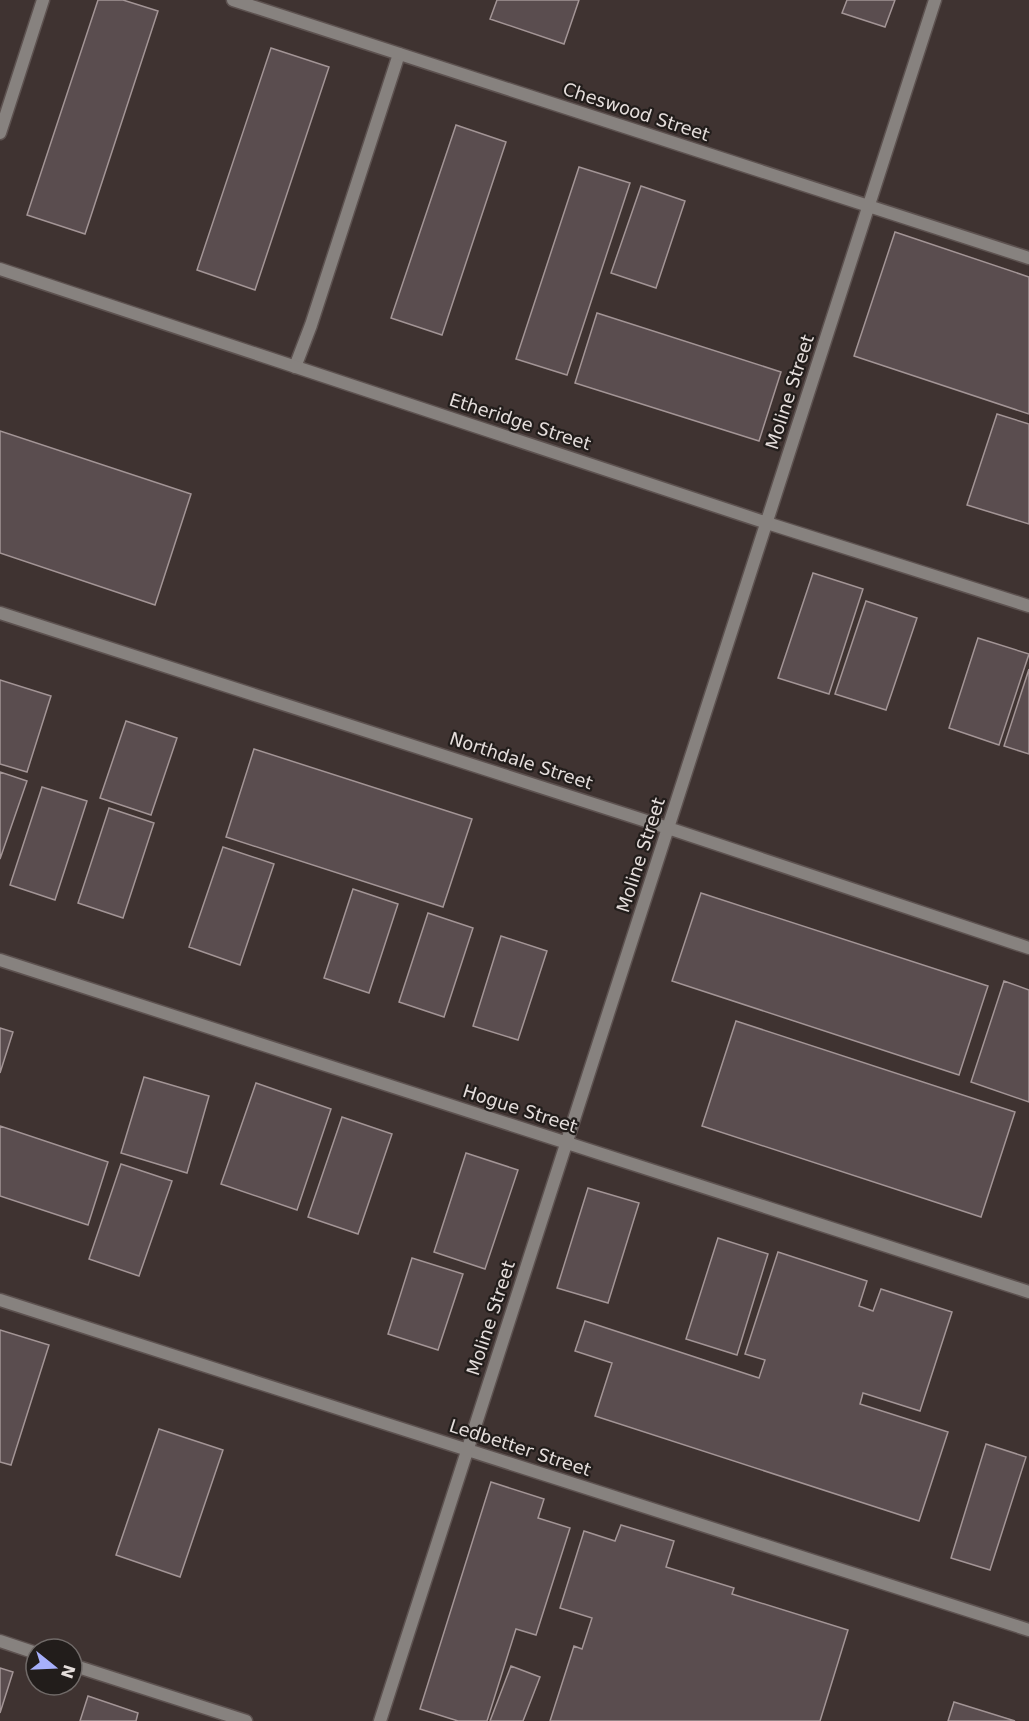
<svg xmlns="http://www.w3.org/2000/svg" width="1029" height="1721" font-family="'DejaVu Sans',sans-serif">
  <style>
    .building { fill: #5a4d4f; stroke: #a39596; stroke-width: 1.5 }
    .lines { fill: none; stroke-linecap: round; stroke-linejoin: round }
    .lane-casing { stroke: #5d5250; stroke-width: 15 }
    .street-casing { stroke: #5d5250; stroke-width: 15 }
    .lane { stroke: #87827f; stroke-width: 12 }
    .street { stroke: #87827f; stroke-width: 12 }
    .labels { text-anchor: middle; stroke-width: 4.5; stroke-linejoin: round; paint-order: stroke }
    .street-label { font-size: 18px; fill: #e5dedc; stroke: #221d1b }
  </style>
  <rect width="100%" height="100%" fill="#3f3331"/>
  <path class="building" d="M 98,0 L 123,0 L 158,11 L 85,234 L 27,215 Z
    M 497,0 L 579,0 L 564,44 L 490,19 Z
    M 847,0 L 895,0 L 885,27 L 842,13 Z
    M 271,48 L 329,67 L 255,290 L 197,270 Z
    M 456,125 L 506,142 L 442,335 L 391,318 Z
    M 579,167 L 630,183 L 567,375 L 516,359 Z
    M 641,186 L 685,201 L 656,288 L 611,273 Z
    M 895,232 L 1029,277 L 1029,414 L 854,356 Z
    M 597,313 L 781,372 L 759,441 L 575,383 Z
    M 997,414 L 1029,424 L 1029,524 L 967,505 Z
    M 0,431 L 191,494 L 155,605 L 0,553 Z
    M 813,573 L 863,589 L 829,694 L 778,678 Z
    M 866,601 L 917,618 L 886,710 L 835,694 Z
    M 978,638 L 1029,654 L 999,745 L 949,728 Z
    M 1029,669 L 1029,754 L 1004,746 Z
    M 0,680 L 51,696 L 27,772 L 0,764 Z
    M 126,721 L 177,738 L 151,815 L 100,798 Z
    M 254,749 L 472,819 L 443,907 L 226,837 Z
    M 0,772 L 27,781 L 0,859 Z
    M 42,787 L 87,801 L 55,900 L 10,885 Z
    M 109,808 L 154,823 L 123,918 L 78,903 Z
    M 223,847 L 274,864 L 240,965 L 189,947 Z
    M 353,889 L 398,904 L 369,993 L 324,978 Z
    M 701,893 L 988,986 L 959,1075 L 672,981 Z
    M 428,913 L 473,928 L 444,1017 L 399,1002 Z
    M 501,936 L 547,951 L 518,1040 L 473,1026 Z
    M 1004,981 L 1029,990 L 1029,1102 L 971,1082 Z
    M 736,1021 L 1015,1112 L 981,1217 L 702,1126 Z
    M 0,1028 L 13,1032 L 0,1073 Z
    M 144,1077 L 209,1096 L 187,1173 L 121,1153 Z
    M 256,1083 L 331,1109 L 297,1210 L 221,1184 Z
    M 342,1117 L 392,1134 L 358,1234 L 308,1217 Z
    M 0,1126 L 108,1162 L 88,1225 L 0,1196 Z
    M 466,1153 L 518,1170 L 485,1269 L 434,1252 Z
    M 121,1164 L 172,1181 L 139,1276 L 89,1259 Z
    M 588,1188 L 639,1203 L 608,1303 L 557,1288 Z
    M 718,1238 L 768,1254 L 737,1355 L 686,1339 Z
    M 778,1252 L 867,1281 L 859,1306 L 873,1311 L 881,1289 L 952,1312 L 920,1411 L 863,1393 L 860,1404 L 948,1432 L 919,1521 L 595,1416 L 612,1363 L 575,1351 L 585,1321 L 759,1378 L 765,1360 L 745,1354 Z
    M 412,1258 L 463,1274 L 438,1350 L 388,1334 Z
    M 0,1330 L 49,1345 L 11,1465 L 0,1462 Z
    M 159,1429 L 223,1450 L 180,1577 L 116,1555 Z
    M 986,1444 L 1026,1457 L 990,1570 L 951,1558 Z
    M 491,1482 L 544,1499 L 538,1518 L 570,1528 L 536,1635 L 516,1629 L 487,1721 L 458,1721 L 420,1709 Z
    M 621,1525 L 674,1541 L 666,1567 L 734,1588 L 732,1594 L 848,1630 L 820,1721 L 550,1721 L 574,1646 L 582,1649 L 592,1618 L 560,1608 L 584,1531 L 615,1541 Z
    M 511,1666 L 540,1677 L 523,1721 L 490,1721 Z
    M 0,1668 L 13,1672 L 0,1713 Z
    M 88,1696 L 138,1713 L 136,1721 L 80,1721 Z
    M 954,1702 L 1015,1721 L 948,1721 Z"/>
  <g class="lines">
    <defs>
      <path id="lane" d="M 295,367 L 311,325 L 399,54"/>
      <path id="street" d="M 233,0 L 1029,258
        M 0,133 L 43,0
        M 0,269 L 767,523 L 1029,606
        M 0,613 L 668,828 L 1029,948
        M 0,960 L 1029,1292
        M 0,1300 L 1029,1630
        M 0,1641 L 36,1653
        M 72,1665 L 246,1721
        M 380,1721 L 935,0"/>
    </defs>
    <use href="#lane" class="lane-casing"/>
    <use href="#street" class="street-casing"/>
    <use href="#lane" class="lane"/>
    <use href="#street" class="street"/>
  </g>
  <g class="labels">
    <g class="street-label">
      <text transform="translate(636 112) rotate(18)" y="6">Cheswood Street</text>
      <text transform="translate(790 392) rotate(-72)" y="6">Moline Street</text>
      <text transform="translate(520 422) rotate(18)" y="6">Etheridge Street</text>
      <text transform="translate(521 761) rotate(18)" y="6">Northdale Street</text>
      <text transform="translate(641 855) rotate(-72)" y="6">Moline Street</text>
      <text transform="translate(520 1109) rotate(18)" y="6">Hogue Street</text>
      <text transform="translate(491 1318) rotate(-72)" y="6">Moline Street</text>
      <text transform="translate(520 1448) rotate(18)" y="6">Ledbetter Street</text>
    </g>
  </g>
  <g transform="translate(54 1667) rotate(108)"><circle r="28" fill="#221d1b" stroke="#706a68" stroke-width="1.5"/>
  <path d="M0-4.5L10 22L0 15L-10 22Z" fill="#a7b0fc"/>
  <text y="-9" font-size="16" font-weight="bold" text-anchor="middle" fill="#e5dedc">N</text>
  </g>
</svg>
